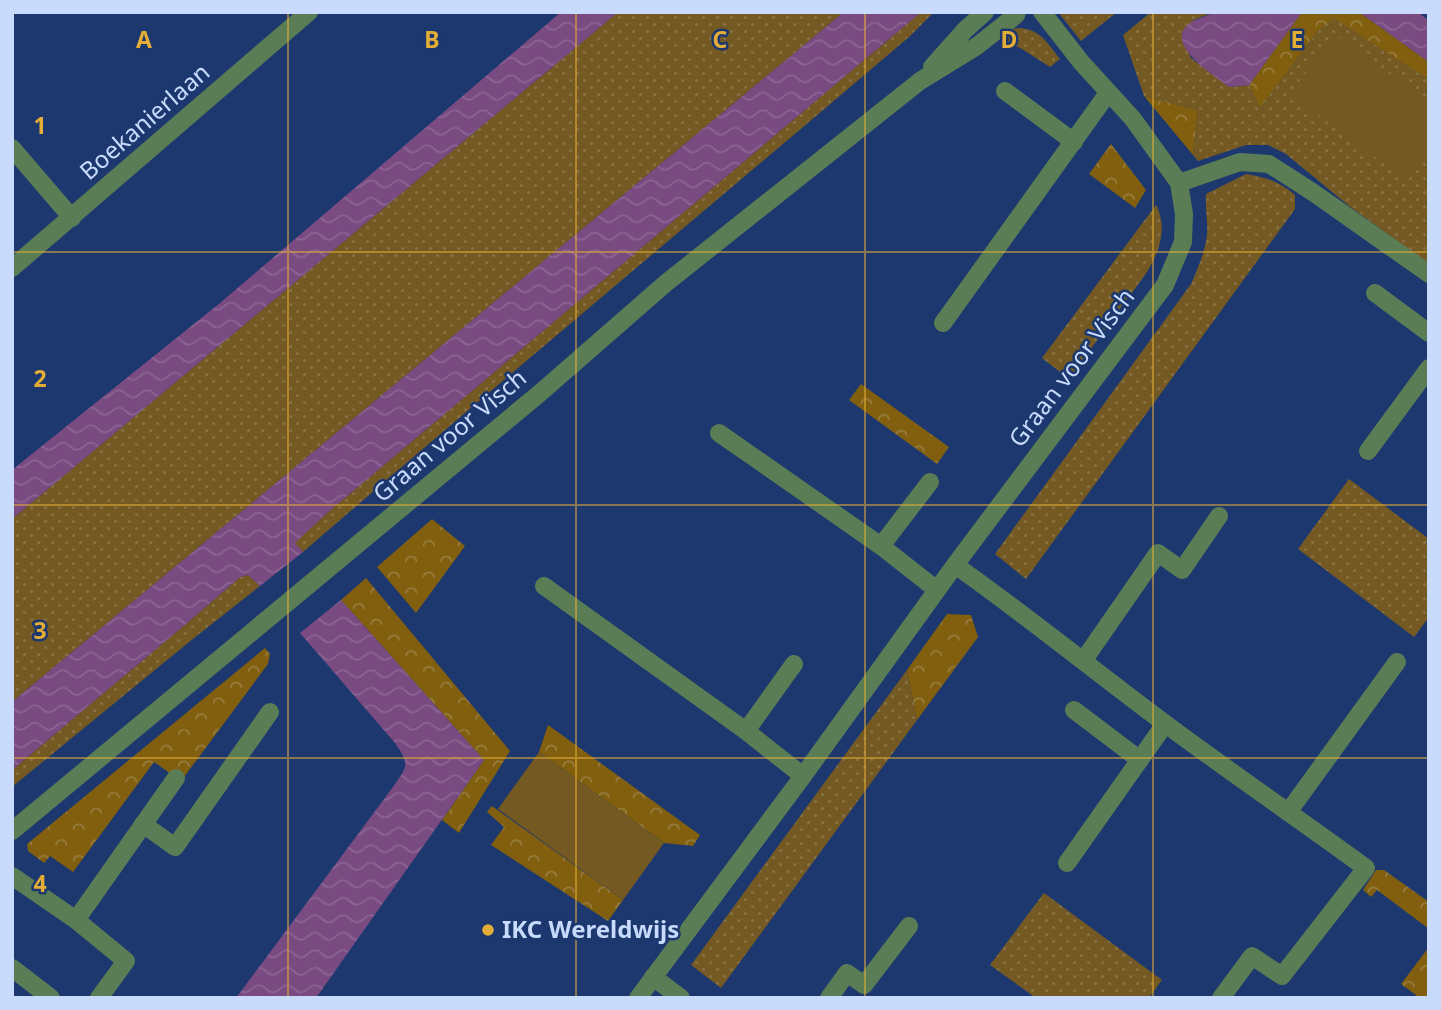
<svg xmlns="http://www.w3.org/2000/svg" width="1441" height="1010" font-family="'Noto Sans',sans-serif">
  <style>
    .grass { fill: url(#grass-dots) }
    .forest { fill: url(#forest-crowns) }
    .pitch { fill: #745923 }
    .water { fill: url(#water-waves) }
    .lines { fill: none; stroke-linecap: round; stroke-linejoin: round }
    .minor { stroke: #5a7d56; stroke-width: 18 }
    .grid { fill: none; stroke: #e4ad35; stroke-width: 2; stroke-opacity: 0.55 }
    .poi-dot { fill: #e4ad35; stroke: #1c386f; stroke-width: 2.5 }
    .labels { text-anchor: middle; stroke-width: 5; stroke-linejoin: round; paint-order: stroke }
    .street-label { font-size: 24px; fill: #c8dbfd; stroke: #1c386f }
    .poi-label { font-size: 24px; font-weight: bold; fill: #c8dbfd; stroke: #1c386f; text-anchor: start }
    .grid-label { font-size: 23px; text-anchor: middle; font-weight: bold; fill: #e4ad35; stroke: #1c386f; stroke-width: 5; stroke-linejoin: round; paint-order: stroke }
  </style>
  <defs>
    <pattern id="grass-dots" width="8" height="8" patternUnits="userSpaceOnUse" patternTransform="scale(1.75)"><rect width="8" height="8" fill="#745923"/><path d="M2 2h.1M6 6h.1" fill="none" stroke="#867044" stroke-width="1.8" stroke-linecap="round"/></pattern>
    <pattern id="forest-crowns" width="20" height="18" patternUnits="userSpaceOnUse" patternTransform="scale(1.75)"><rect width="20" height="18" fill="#815f0f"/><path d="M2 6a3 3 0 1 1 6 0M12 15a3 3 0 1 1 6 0" fill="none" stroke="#977d3f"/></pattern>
    <pattern id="water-waves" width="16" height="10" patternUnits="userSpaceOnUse" patternTransform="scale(1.75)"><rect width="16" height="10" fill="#7a4b81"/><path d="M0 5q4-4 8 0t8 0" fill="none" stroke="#8b6494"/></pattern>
  </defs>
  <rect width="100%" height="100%" fill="#1c386f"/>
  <path class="grass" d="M 618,12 L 844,12 L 12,702 L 12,519 Z
    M 921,12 L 934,12 L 909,37 C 707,209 503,379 303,552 L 294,543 L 327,513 Z
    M 1058,12 L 1117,12 L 1081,41 Z
    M 1151,12 L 1214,12 L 1194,20 L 1182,38 L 1191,58 L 1229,87 L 1249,85 L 1260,108 L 1319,30 L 1334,17 L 1429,80 L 1429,264 L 1349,206 L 1286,154 L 1268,145 L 1246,145 L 1198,161 L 1193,155 L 1198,110 L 1144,96 L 1123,35 Z
    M 1018,28 C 1041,29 1047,43 1060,59 L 1050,67 L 1022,49 L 1004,41 L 1000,36 L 1008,30 Z
    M 1246,174 C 1266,177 1280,182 1295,195 L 1295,209 L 1026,579 L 995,554 L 1191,284 C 1198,268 1205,252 1207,235 C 1208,222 1205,208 1206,194 Z
    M 1156,205 C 1164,220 1163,236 1157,252 C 1150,271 1136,287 1124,303 C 1106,328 1087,354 1069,379 L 1042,358 Z
    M 1349,479 L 1429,539 L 1429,617 L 1414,637 L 1298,549 Z
    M 248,575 L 260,586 L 194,638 L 12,787 L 12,770 L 187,623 L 240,577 Z
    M 907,670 L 917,720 L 721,988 L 691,965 Z
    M 1044,893 L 1162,980 L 1149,998 L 1036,998 L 990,965 Z"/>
  <path class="forest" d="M 1302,12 L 1359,12 L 1429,62 L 1429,80 L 1334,18 L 1319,30 L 1260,108 L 1249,85 Z
    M 1144,96 L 1198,110 L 1193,155 Z
    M 1111,144 L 1146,190 L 1135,208 L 1089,174 Z
    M 861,384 L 949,447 L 937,464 L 849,400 Z
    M 432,519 L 465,546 L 416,613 L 377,567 Z
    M 366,578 L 510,751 L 459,833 L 442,820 L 484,760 L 341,600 Z
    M 947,614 L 971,615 L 978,637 L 917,720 L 907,670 Z
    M 265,648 L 270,654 L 268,664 L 181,781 L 154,762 L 73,872 L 50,856 L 44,863 L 28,851 L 27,844 Z
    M 548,725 L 700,835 L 693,846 L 664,843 L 539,752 Z
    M 492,806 L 623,900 L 608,921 L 491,845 L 504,827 L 487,812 Z
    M 1376,870 L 1384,870 L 1429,902 L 1429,929 L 1377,890 L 1371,897 L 1363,890 Z
    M 1429,947 L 1429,998 L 1420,998 L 1401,984 Z"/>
  <path class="pitch" d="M 1335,34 L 1429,104 L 1429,151 L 1407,181 L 1290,94 Z
    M 539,752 L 664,843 L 623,900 L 498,809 Z"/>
  <path class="water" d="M 561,12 L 618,12 L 12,519 L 12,470 L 220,303 Z
    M 844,12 L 921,12 L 327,513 L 295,543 L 303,552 L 260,586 L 248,575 L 240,577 L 187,623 L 12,770 L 12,702 Z
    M 1214,12 L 1302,12 L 1249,85 L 1229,87 C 1216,77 1171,49 1184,29 C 1191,19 1204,18 1214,12 Z
    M 1359,12 L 1418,12 L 1429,21 L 1429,62 Z
    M 341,600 L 484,760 L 316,998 L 236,998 L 393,787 C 408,765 410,765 395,743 L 300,633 Z"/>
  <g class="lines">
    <path class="minor" d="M 1042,12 L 1081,62 L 1133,119 L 1179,183
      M 932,67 L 965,30 L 985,12
      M 1005,91 L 1074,142
      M 12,148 L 72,218
      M 12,268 L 309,12
      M 1375,293 L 1429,333
      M 943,323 L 1108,93
      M 719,433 L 881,546 L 937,590
      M 1368,451 L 1429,368
      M 881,546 L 930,482
      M 955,565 C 1026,615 1093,670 1163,722 C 1230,772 1299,819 1366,868 L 1282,976 L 1252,956 L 1221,998
      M 544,586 L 746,731 L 803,776
      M 1083,661 L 1158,553 L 1182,570 L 1219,516
      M 1074,710 L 1140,760
      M 746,731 L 794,664
      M 1289,811 L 1397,662
      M 143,824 L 175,847 L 270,712
      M 12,831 L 540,393 L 666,283 L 920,81 L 977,46 L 1016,15 L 1017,12
      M 1067,863 L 1165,724
      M 12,876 L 76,920 L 126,961 L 99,998
      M 76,920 L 176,778
      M 12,968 L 51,998
      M 653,977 L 681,998
      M 638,998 L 803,776 L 955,565 L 1165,285 L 1183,242 L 1184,214 L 1179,183 L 1240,162 L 1269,164 L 1314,193 L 1429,274
      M 829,998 L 847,973 L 864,985 L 909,926"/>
  </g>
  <path class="grid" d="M 288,12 L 288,998M 576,12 L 576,998M 865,12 L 865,998M 1153,12 L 1153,998M 12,252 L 1429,252M 12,505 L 1429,505M 12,758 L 1429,758"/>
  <circle class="poi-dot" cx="488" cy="930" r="7"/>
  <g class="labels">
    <g class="street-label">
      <text transform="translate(145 122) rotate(-41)" y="8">Boekanierlaan</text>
      <text transform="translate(1072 368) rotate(-53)" y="8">Graan voor Visch</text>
      <text transform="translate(450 436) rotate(-40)" y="8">Graan voor Visch</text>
    </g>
    <g class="poi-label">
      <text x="502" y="938">IKC Wereldwijs</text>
    </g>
  </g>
  <g class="grid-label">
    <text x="144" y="48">A</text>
    <text x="432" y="48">B</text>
    <text x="720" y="48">C</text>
    <text x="1009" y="48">D</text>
    <text x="1297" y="48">E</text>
    <text x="40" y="134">1</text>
    <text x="40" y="387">2</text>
    <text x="40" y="639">3</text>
    <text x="40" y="892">4</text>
  </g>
  <rect width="1441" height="1010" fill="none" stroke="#c8dbfd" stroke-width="28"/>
</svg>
